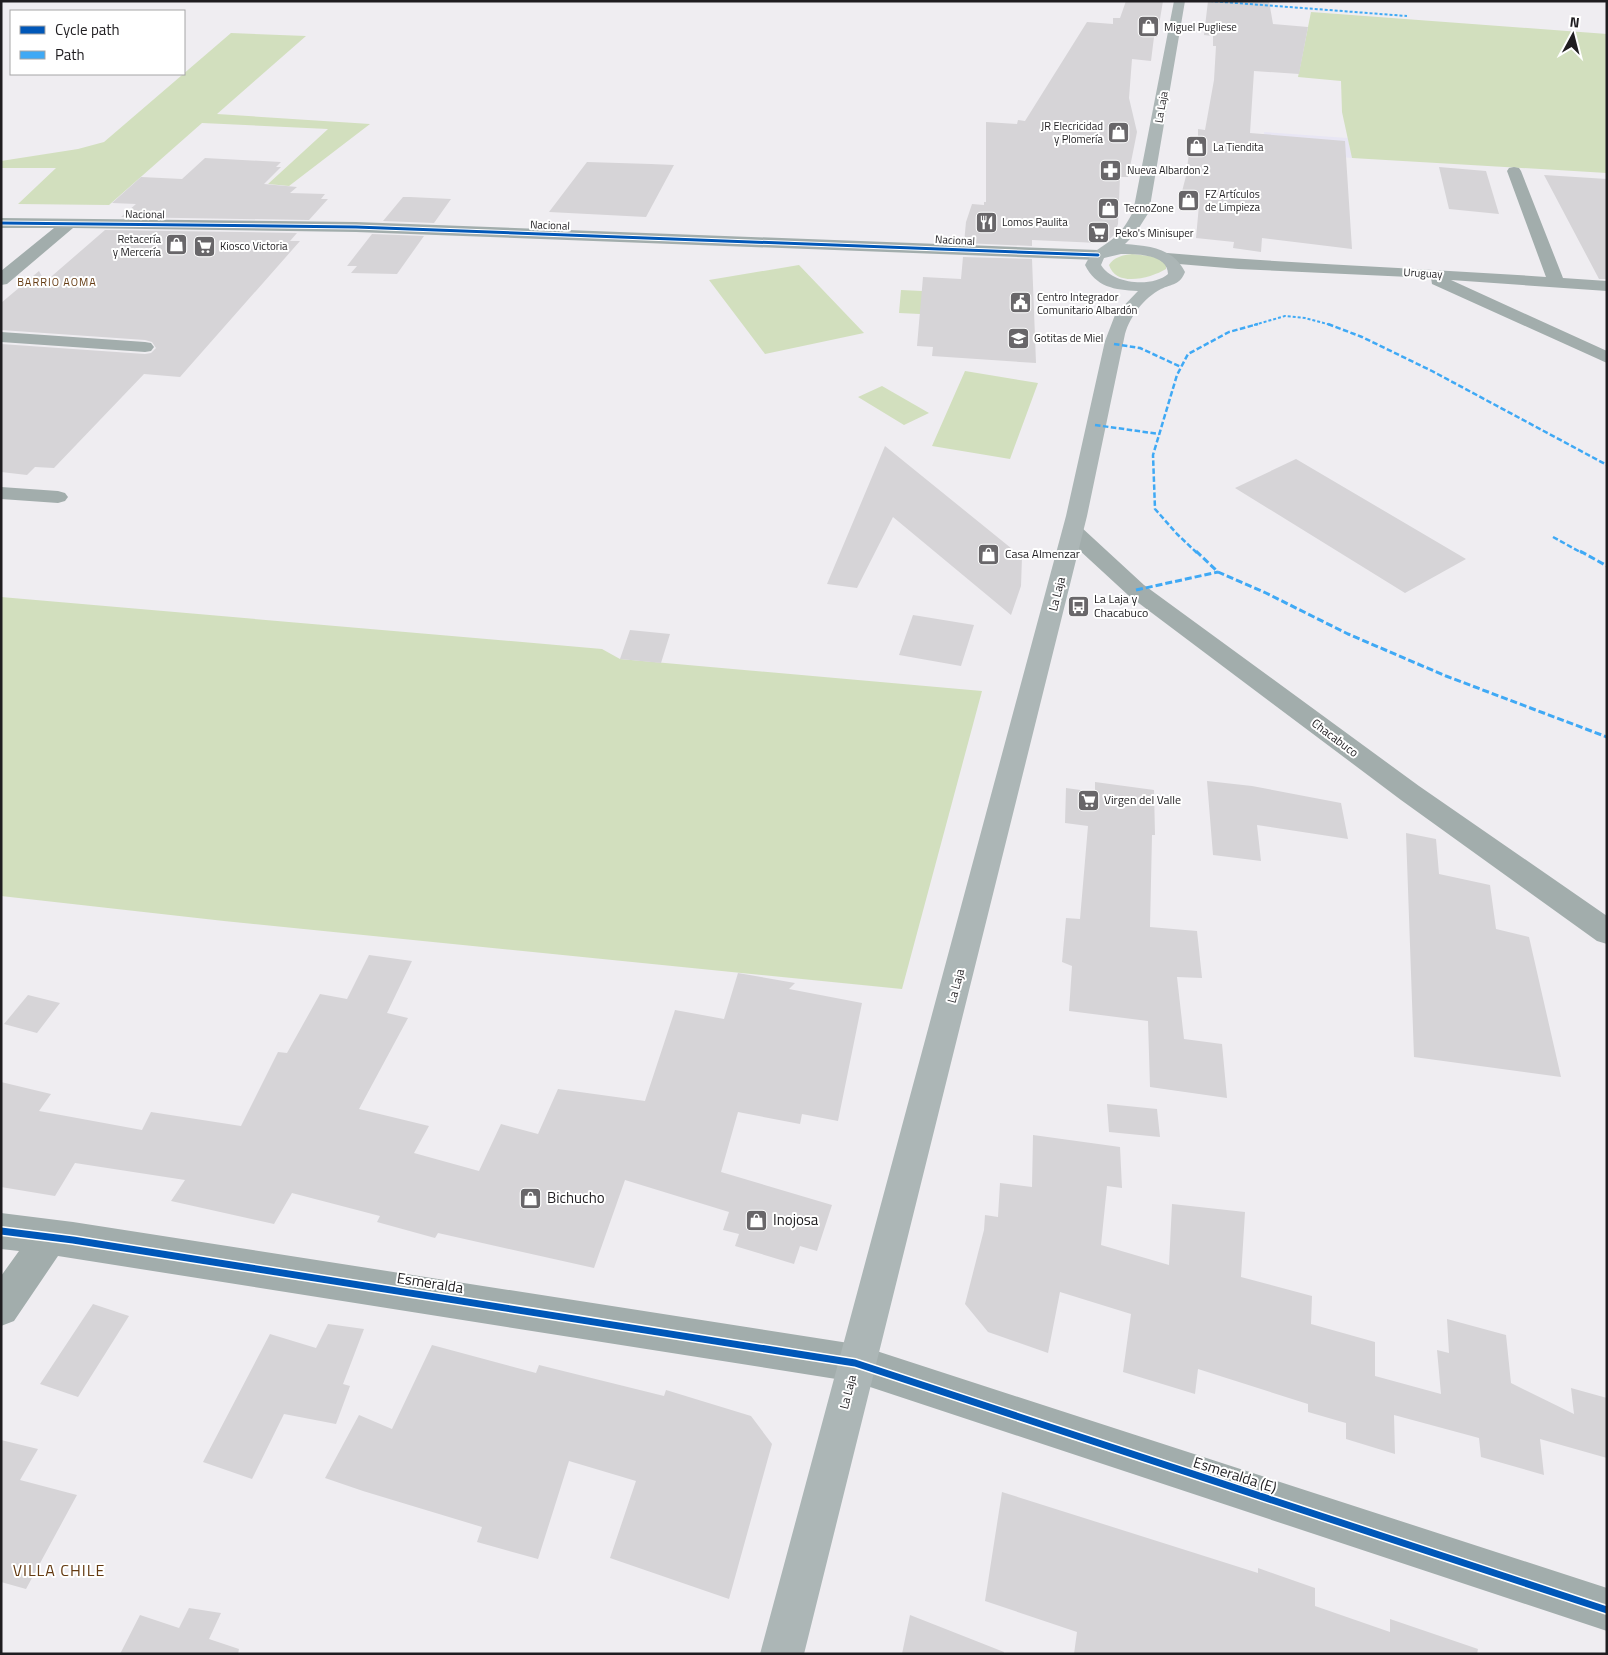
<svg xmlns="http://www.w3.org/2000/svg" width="1608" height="1655" font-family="'Titillium Web',sans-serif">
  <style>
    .industrial { fill: #e8e6f4 }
    .green { fill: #d2dfbe }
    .building { fill: #d6d4d7 }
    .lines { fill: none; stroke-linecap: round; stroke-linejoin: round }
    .street { fill: #a2adac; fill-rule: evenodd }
    .secondary { fill: #acb6b6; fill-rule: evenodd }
    .quiet-far2 { stroke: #3fa9f5; stroke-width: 2; stroke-dasharray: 3 2; stroke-linecap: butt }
    .quiet-far1 { stroke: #3fa9f5; stroke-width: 2.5; stroke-dasharray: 5.5 2.5; stroke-linecap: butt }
    .quiet { stroke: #3fa9f5; stroke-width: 3; stroke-dasharray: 7 3; stroke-linecap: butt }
    .cycleway-far1-casing { stroke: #fff; stroke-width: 5 }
    .cycleway-casing { stroke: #fff; stroke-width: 10 }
    .cycleway-far1 { stroke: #0057b8; stroke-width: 3 }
    .cycleway { stroke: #0057b8; stroke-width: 7 }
    .labels { text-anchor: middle; stroke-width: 4; stroke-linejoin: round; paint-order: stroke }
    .far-poi-label { font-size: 11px; fill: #1f1d20; stroke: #fff; text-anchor: start }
    .far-street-label { font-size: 11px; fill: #1f1d20; stroke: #fff }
    .far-neighbourhood-label { font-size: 11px; letter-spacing: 1px; fill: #643a11; stroke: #fff }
    .poi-label { font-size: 12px; fill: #1f1d20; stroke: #fff; text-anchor: start }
    .street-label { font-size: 12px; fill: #1f1d20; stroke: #fff }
    .near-poi-label { font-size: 15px; fill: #1f1d20; stroke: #fff; text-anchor: start }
    .near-street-label { font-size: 15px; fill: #1f1d20; stroke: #fff }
    .near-neighbourhood-label { font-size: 16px; letter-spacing: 1px; fill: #643a11; stroke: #fff }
  </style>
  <rect width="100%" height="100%" fill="#efedf1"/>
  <path class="industrial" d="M 1264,132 L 1348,138 L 1352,158 L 1266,150 Z"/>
  <path class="green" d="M 1311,12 L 1607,34 L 1607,173 L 1352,158 L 1342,112 L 1341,81 L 1298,77 Z
    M 231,33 L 306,36 L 217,114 L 370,124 L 289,186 L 268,184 L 328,129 L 202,123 L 109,205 L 18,204 L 56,168 L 1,168 L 1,161 L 78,149 L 104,142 Z
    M 1132,254 L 1158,257 L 1166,265 L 1166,269 C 1151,278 1116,288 1109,265 C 1114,257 1123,255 1132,254 Z
    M 799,265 L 864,333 L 765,354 L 709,280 Z
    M 901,290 L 1005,295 L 920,314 L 899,313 Z
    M 965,371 L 1038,383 L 1010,459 L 932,446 Z
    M 882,386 L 929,413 L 904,425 L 858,397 Z
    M 1,597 L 602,649 L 620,659 L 982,691 L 902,989 L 224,921 L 1,896 Z"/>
  <path class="building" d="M 1126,1 L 1163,1 L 1157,37 L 1154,37 L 1151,61 L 1132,59 L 1129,98 L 1137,132 L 1128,177 L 1120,177 L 1118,224 L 1114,235 L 1105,243 L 1099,243 L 1032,240 L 1032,246 L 964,243 L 966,222 L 972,204 L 984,205 L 984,202 L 986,202 L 986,122 L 1017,124 L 1018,120 L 1025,121 L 1087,22 L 1113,24 L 1113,18 L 1120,18 Z
    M 1208,1 L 1269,1 L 1273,24 L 1308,27 L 1299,74 L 1254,71 L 1250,133 L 1345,141 L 1352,249 L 1262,238 L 1261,252 L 1233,248 L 1234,242 L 1196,238 L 1199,205 L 1179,203 L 1186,176 L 1191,138 L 1198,139 L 1198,129 L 1205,130 L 1214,80 L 1216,46 L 1213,46 L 1213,36 L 1204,35 Z
    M 205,158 L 281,162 L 276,167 L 281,167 L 264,184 L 297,187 L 290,193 L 325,194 L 321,199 L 328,199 L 309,220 L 121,217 L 136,204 L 112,203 L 141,177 L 182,179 Z
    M 587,162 L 651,164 L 674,165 L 646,217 L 549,212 Z
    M 1439,167 L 1486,171 L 1499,214 L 1449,209 Z
    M 1544,175 L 1607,179 L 1607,279 L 1599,279 Z
    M 403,197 L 410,197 L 451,199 L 434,223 L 383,221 Z
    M 105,230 L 297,233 L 290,241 L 300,241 L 180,377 L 144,374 L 54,468 L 35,467 L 27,475 L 1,472 L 1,344 L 145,354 L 151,353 L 156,348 L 152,342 L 145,340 L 1,330 L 1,303 L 39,271 L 45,282 Z
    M 372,234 L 424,236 L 397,274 L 351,273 L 357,266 L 347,266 Z
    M 963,257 L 1032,259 L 1036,363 L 932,356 L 933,347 L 917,346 L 923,277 L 961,279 Z
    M 885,446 L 1022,557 L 1021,586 L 1011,615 L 893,517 L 857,588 L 827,584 Z
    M 1296,459 L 1466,559 L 1405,593 L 1235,488 Z
    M 913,615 L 974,625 L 961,666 L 899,655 Z
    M 630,630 L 670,634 L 661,663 L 620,659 Z
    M 1207,781 L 1252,786 L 1341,803 L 1348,839 L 1257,825 L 1261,861 L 1213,855 Z
    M 1095,782 L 1154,790 L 1155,835 L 1152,835 L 1150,927 L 1197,931 L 1202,978 L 1177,977 L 1184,1039 L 1222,1044 L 1227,1098 L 1150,1087 L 1148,1021 L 1069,1011 L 1072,966 L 1062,962 L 1066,918 L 1080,919 L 1088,826 L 1065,823 L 1066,788 L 1095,792 Z
    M 1406,833 L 1436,839 L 1439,874 L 1490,885 L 1496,929 L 1529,937 L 1561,1077 L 1414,1057 Z
    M 369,955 L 412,961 L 387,1013 L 408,1018 L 359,1109 L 429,1126 L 414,1153 L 479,1171 L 501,1124 L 538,1134 L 558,1089 L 645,1101 L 675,1010 L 724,1019 L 738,973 L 795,983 L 789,989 L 862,1003 L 838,1121 L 802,1114 L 800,1124 L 738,1112 L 721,1172 L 832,1205 L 817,1251 L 800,1246 L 794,1264 L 735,1246 L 739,1234 L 723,1230 L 729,1212 L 625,1180 L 594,1268 L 438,1233 L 435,1238 L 377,1222 L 380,1216 L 292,1193 L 274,1224 L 171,1201 L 185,1180 L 75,1163 L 55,1196 L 1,1187 L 1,1082 L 51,1094 L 39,1111 L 142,1130 L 151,1112 L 241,1126 L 278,1052 L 287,1053 L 320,994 L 347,999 Z
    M 28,995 L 60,1003 L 37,1033 L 4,1024 Z
    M 1107,1104 L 1157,1109 L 1160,1137 L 1109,1132 Z
    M 1033,1135 L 1120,1147 L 1122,1188 L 1107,1186 L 1101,1245 L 1169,1265 L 1172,1204 L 1245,1212 L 1241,1277 L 1312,1296 L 1311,1324 L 1375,1342 L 1375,1376 L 1441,1394 L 1437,1350 L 1449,1353 L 1447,1319 L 1506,1335 L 1511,1383 L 1574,1414 L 1571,1388 L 1607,1398 L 1607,1458 L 1540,1439 L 1544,1475 L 1481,1457 L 1479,1438 L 1394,1415 L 1395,1454 L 1346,1439 L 1346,1423 L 1308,1412 L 1308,1404 L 1198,1369 L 1195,1394 L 1123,1372 L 1131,1314 L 1060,1292 L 1048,1353 L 988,1332 L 965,1304 L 984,1230 L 985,1215 L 998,1217 L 1000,1183 L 1032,1187 Z
    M 93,1304 L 129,1316 L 78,1397 L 40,1384 Z
    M 328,1324 L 364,1329 L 343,1384 L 350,1386 L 336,1424 L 284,1414 L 252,1479 L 203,1462 L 270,1334 L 316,1348 Z
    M 432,1345 L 536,1373 L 539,1365 L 664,1396 L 666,1390 L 751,1416 L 772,1444 L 729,1599 L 610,1558 L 636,1481 L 569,1461 L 538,1559 L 477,1542 L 482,1527 L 363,1491 L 325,1478 L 359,1415 L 392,1429 Z
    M 1,1440 L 38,1449 L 20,1480 L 77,1495 L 26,1589 L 1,1582 Z
    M 1002,1492 L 1258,1573 L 1258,1568 L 1315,1588 L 1315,1606 L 1390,1632 L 1390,1619 L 1478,1649 L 1477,1654 L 1074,1654 L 1077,1632 L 985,1601 Z
    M 189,1608 L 221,1613 L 209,1639 L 239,1649 L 238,1654 L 120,1654 L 140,1615 L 179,1628 Z
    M 910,1615 L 1004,1652 L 1004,1654 L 902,1654 Z"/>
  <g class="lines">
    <path class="street" d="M 1514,167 L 1519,168 L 1521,171 L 1563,278 L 1607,281 L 1607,291 L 1451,280 L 1607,351 L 1607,363 L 1432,284 L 1431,278 L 1238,269 L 1167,263 L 1161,261 L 1159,258 L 1161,255 L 1167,253 C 1293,264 1420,268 1546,277 L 1507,171 L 1509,168 Z
      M 1,218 L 356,222 L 1098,250 L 1104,252 L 1106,255 L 1104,258 L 1098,260 L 356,232 L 73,228 L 7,284 L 1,285 L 1,271 L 54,228 L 1,228 Z
      M 1,332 L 145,342 L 151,343 L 154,347 L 151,351 L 145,352 L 1,342 Z
      M 1,487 L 58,491 L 65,493 L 68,497 L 65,501 L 58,503 L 1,499 Z
      M 1073,525 L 1081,527 L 1144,585 L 1419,786 L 1607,916 L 1607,944 L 1597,941 L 1401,800 L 1128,595 L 1065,537 L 1062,532 L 1065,527 Z
      M 1,1213 L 73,1222 L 855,1344 L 1607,1588 L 1607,1631 L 855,1382 L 58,1256 L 14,1321 L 1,1326 L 1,1276 L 19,1251 L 1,1249 Z"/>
    <path class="secondary" d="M 1174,1 L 1185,1 L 1149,212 L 1135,234 L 1125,244 C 1150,246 1173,248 1185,272 C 1180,285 1172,284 1161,289 C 1144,298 1130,316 1125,334 L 1087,516 L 804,1654 L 760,1654 L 1066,516 L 1105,341 L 1115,315 L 1138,291 C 1114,290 1096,287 1085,265 C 1092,251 1098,250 1110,241 C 1121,233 1127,223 1133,212 ZM 1121,254 C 1136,254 1168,254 1168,274 C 1152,288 1112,284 1101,265 L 1104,258 Z"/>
    <path class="quiet-far2" d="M 1210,1 L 1407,16
      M 1254,325 L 1285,316 L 1305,318 L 1331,325"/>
    <path class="quiet-far1" d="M 1328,324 L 1362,337 L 1432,371 L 1607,465
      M 1114,344 L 1140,348 L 1181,367
      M 1095,425 L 1159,434
      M 1553,537 L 1582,553
      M 1197,553 L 1177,534 L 1155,509 L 1153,455 L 1177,375 L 1188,354 L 1229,332 L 1258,324"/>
    <path class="quiet" d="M 1196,551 L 1218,572 L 1266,593 L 1348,634 L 1446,676 L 1607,737
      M 1580,551 L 1607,566
      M 1136,590 L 1218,572"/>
    <defs>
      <path id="cycleway-far1" d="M 1,223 L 356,227 L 1098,255"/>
      <path id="cycleway" d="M 1,1231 L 73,1240 L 855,1363 L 1607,1610"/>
    </defs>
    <use href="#cycleway-far1" class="cycleway-far1-casing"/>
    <use href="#cycleway" class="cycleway-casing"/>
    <use href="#cycleway-far1" class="cycleway-far1"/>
    <use href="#cycleway" class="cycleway"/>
  </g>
  <defs>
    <symbol id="shop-square" viewBox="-11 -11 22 22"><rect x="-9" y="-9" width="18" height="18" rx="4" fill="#686669" stroke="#fff"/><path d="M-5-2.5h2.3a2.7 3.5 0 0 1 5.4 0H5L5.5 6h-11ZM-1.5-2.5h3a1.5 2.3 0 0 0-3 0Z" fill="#fff"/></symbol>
    <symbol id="pharmacy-square" viewBox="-11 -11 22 22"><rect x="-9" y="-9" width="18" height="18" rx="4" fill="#686669" stroke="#fff"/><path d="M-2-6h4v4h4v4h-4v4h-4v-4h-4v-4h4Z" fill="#fff"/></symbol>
    <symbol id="restaurant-square" viewBox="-11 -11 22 22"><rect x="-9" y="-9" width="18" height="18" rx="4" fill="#686669" stroke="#fff"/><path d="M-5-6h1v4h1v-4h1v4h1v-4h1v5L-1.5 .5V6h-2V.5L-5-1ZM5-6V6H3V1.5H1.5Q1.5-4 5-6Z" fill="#fff"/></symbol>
    <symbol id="supermarket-square" viewBox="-11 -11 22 22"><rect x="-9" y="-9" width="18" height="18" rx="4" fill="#686669" stroke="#fff"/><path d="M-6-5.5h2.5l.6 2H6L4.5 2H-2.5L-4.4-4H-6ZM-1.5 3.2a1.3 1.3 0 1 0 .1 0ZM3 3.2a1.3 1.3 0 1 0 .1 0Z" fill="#fff"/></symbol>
    <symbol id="civic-square" viewBox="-11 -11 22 22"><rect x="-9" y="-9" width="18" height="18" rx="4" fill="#686669" stroke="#fff"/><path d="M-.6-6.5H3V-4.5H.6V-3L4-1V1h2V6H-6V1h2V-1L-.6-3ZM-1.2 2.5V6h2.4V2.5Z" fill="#fff"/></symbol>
    <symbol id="school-square" viewBox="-11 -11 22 22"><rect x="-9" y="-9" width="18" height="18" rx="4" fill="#686669" stroke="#fff"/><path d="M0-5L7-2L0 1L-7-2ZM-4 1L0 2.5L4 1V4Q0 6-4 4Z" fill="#fff"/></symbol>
    <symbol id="bus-square" viewBox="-11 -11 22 22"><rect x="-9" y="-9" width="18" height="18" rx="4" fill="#686669" stroke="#fff"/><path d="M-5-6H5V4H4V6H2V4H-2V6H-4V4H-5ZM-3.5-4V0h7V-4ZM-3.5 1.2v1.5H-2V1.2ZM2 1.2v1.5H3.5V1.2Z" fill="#fff"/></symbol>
  </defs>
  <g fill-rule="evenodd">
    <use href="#shop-square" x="1136" y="14" width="25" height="25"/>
    <use href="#shop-square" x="1106" y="120" width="25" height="25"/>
    <use href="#shop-square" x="1184" y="134" width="25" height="25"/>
    <use href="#pharmacy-square" x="1098" y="158" width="25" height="25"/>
    <use href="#shop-square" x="1176" y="188" width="25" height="25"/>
    <use href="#shop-square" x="1096" y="196" width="25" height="25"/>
    <use href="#restaurant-square" x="974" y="210" width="25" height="25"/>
    <use href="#supermarket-square" x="1086" y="220" width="25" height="25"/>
    <use href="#shop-square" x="164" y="232" width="25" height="25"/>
    <use href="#supermarket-square" x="192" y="234" width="25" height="25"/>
    <use href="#civic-square" x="1008" y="290" width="25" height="25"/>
    <use href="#school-square" x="1006" y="326" width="25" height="25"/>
    <use href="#shop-square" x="976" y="542" width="25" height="25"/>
    <use href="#bus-square" x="1066" y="594" width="25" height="25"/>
    <use href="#supermarket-square" x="1076" y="788" width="25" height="25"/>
    <use href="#shop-square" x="518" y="1186" width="25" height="25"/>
    <use href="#shop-square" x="744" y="1208" width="25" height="25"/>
  </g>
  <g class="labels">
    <g class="far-poi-label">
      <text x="1164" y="31">Miguel Pugliese</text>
      <text x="1103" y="130" text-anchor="end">JR Elecricidad<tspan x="1103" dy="13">y Plomería</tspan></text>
      <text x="1213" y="151">La Tiendita</text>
      <text x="1127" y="174">Nueva Albardon 2</text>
      <text x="1205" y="198">FZ Artículos<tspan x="1205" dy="13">de Limpieza</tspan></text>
      <text x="1124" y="212">TecnoZone</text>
      <text x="1002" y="226">Lomos Paulita</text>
      <text x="1115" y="237">Peko's Minisuper</text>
      <text x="161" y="243" text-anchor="end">Retacería<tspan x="161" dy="13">y Mercería</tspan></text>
      <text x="220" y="250">Kiosco Victoria</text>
      <text x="1037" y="301">Centro Integrador<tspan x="1037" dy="13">Comunitario Albardón</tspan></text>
      <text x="1034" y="342">Gotitas de Miel</text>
    </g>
    <g class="far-street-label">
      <text transform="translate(1161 107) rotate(-80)" y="4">La Laja</text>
      <text transform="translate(145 214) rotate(1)" y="4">Nacional</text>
      <text transform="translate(550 225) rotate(2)" y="4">Nacional</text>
      <text transform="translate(955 240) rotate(3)" y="4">Nacional</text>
      <text transform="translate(1423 273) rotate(3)" y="4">Uruguay</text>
    </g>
    <g class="far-neighbourhood-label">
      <text x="57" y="286">BARRIO AOMA</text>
    </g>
    <g class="poi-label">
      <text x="1005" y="558">Casa Almenzar</text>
      <text x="1094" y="603">La Laja y<tspan x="1094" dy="14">Chacabuco</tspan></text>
      <text x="1104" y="804">Virgen del Valle</text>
    </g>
    <g class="street-label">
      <text transform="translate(1057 594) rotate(-76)" y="4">La Laja</text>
      <text transform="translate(1335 738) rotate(37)" y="4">Chacabuco</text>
      <text transform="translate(956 986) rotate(-75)" y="4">La Laja</text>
      <text transform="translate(848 1392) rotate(-76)" y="4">La Laja</text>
    </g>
    <g class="near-poi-label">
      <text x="547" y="1203">Bichucho</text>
      <text x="773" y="1225">Inojosa</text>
    </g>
    <g class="near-street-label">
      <text transform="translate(430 1283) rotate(9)" y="5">Esmeralda</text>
      <text transform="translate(1235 1475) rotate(18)" y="5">Esmeralda (E)</text>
    </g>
    <g class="near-neighbourhood-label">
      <text x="59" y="1576">VILLA CHILE</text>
    </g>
  </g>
  <rect width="1608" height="1655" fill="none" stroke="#1f1d20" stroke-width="5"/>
  <rect x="10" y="10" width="175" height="65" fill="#ffffff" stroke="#a5a5a6"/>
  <rect x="20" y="26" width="25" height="8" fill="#0057b8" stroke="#a5a5a6"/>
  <text x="55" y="35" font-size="15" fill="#1f1d20">Cycle path</text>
  <rect x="20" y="51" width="25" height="8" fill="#3fa9f5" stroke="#a5a5a6"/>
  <text x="55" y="60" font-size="15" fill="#1f1d20">Path</text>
  <g transform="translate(1573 35) rotate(7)" stroke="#ffffff" stroke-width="4" paint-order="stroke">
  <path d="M0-4L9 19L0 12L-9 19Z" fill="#1f1d20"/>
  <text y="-8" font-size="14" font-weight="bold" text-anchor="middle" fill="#1f1d20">N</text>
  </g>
</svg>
